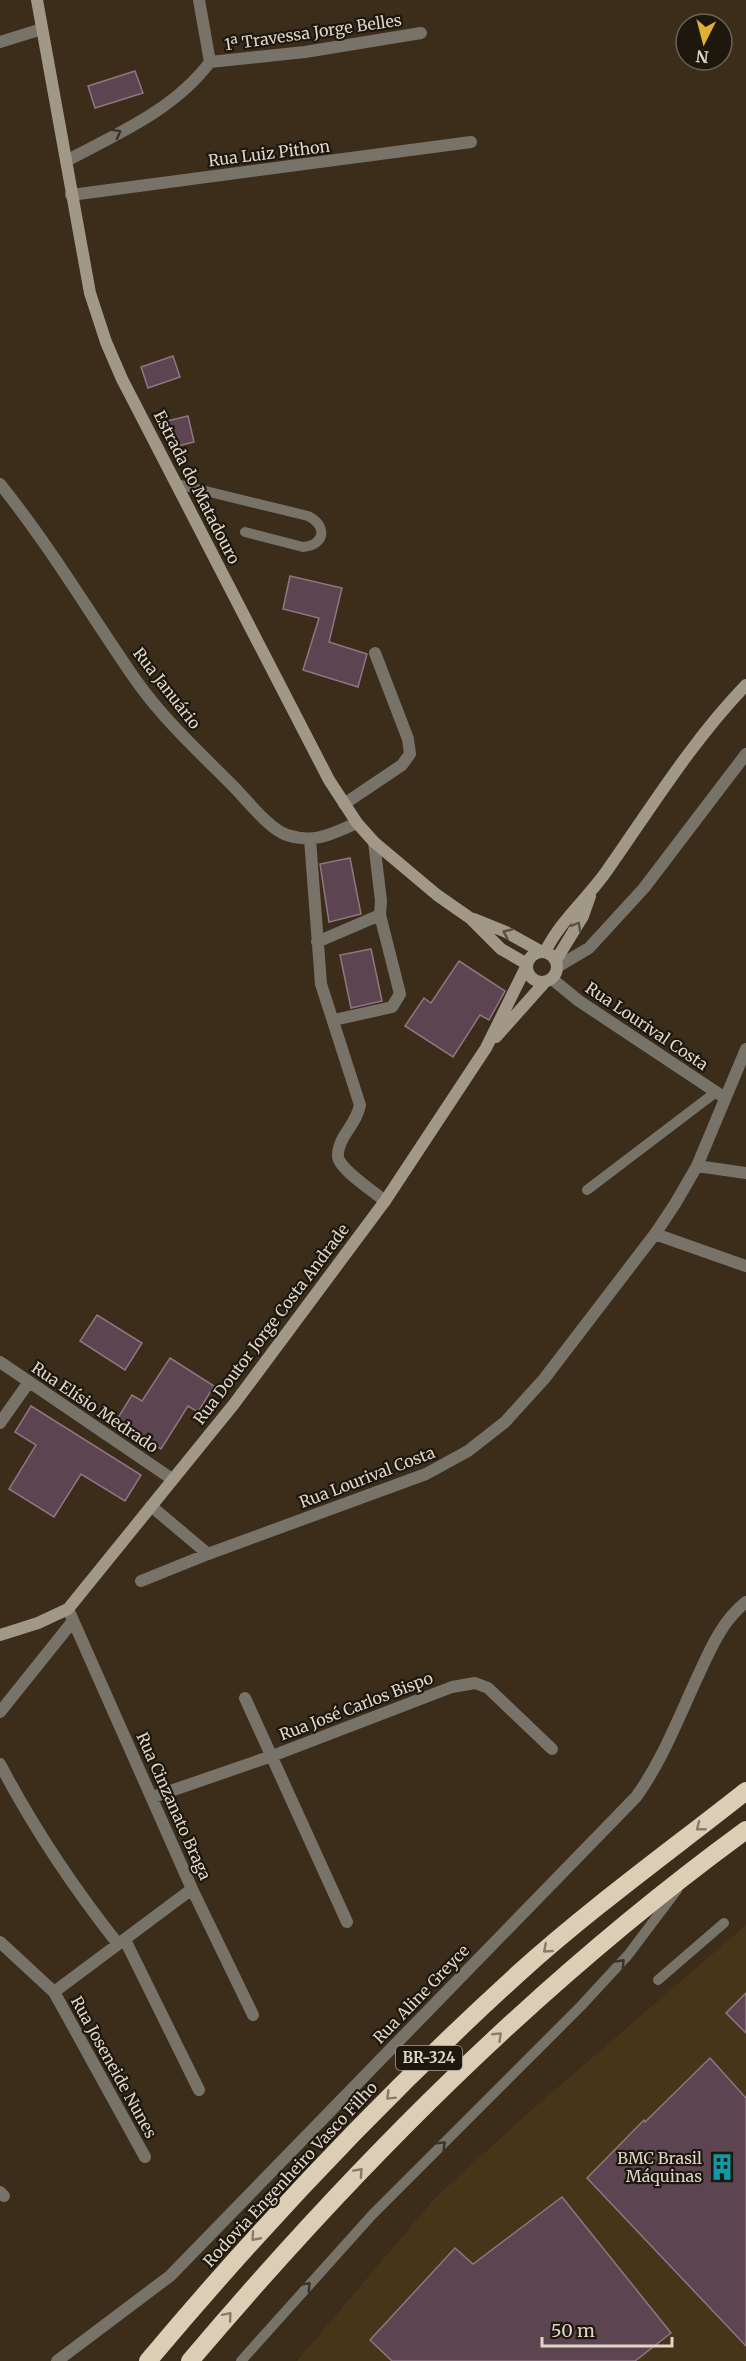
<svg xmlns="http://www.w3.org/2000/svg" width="746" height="2361" font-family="Merriweather,serif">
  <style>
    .built { fill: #47351a }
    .building { fill: #5c4450; stroke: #907582; stroke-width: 1.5 }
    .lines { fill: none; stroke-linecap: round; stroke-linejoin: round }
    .lane { stroke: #787368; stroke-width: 10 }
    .street { stroke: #787368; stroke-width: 12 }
    .secondary { stroke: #a19887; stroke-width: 12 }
    .highway { stroke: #dcceb4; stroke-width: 18 }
    .oneway { stroke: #383329 }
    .oneway2 { stroke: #585144 }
    .oneway3 { stroke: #867c69 }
    .labels { text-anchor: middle; stroke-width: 4.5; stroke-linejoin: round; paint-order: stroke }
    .shield { fill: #1d170e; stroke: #a59d92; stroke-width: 1.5 }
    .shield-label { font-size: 15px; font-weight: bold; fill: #dfd6ca }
    .street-label { font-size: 16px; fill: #dfd6ca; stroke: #1d170e }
    .poi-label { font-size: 16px; fill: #dfd6ca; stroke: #1d170e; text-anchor: end }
  </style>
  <rect width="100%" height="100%" fill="#3b2d19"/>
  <path class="built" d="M 746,1925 L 746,2361 L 297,2361 L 435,2198 L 528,2113 Z"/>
  <path class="building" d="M 135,71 L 143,93 L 95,108 L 88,86 Z
    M 173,356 L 180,377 L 148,388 L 141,367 Z
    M 188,416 L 194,442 L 174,447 L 167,421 Z
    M 290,576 L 342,588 L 329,642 L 367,654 L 358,687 L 303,670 L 319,618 L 283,609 Z
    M 350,858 L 361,914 L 329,922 L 320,864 Z
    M 371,949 L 382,1001 L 351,1008 L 340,955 Z
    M 459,961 L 505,991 L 489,1020 L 480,1015 L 453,1057 L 405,1026 L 424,998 L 431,1003 Z
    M 97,1315 L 142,1343 L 125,1370 L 80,1341 Z
    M 170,1358 L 214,1386 L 198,1412 L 188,1406 L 161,1449 L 116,1421 L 132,1395 L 142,1401 Z
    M 31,1406 L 141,1475 L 125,1501 L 81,1474 L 54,1517 L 9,1489 L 36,1445 L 15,1432 Z
    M 746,1993 L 746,2033 L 726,2013 Z
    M 710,2058 L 746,2098 L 746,2346 L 587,2178 L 644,2120 L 645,2122 Z
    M 562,2197 L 671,2333 L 635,2361 L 392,2361 L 370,2340 L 455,2248 L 473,2264 Z"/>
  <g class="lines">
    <path class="lane" d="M 177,484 L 308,516 C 328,526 325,545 303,547 L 245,532
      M 587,1190 L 716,1092
      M 658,1980 L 724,1923
      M 241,2361 L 372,2215 L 581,2006 L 628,1955 L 677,1890"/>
    <path class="street" d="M 0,42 L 42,29
      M 210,62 L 305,52 L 421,33
      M 66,161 C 117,134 174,110 210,62 L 199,0
      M 71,195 L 471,142
      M 0,484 C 50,546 90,614 135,679 C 163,719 199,752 233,786 C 247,800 269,829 287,835 C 316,844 331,834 357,823
      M 344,804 L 402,765 L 410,754 L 408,739 L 375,653
      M 310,839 L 321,984 L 360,1105 C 357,1119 350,1126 343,1138 C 340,1144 336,1154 339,1160 C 346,1174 373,1191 385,1201
      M 317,942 L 380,915 L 381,901 L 374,842
      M 557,967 L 589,948 L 644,888 L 746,754
      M 552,979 L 579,1001 L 725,1098
      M 334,1020 L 392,1007 L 400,994 L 380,915
      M 697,1166 L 746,1173
      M 655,1234 L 746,1266
      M 0,1362 L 172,1479
      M 0,1423 L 29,1382
      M 151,1506 L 208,1554
      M 141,1581 L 208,1554 L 426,1474 L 468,1451 L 505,1422 L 544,1379 L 655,1234 L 675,1204 L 697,1166 L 746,1049
      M 68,1609 L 192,1889 L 253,2015
      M 245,1698 L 347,1922
      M 0,1712 L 73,1621
      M 0,1764 C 34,1829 73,1887 118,1944
      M 153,1797 L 272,1756 L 452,1687 L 475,1683 L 488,1688 L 552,1749
      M 125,1940 L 199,2090
      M 0,1942 L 54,1992 L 145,2157
      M 54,1992 L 192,1889
      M 0,2192 L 4,2196
      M 57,2361 L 170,2276 L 636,1797 C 662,1761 678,1719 697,1678 C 710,1650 721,1622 746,1602"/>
    <path class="secondary" d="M 37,0 L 90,293 L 106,342 L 122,379 L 329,780 L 357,823 L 374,842 L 437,895 L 470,918 L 501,949 L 527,964
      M 474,919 L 506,932 L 542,952
      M527 967a15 15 0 1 1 30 0a15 15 0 1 1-30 0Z
      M 545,952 C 560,921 586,900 606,872 C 651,808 692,741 746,685
      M 556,960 L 583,916 L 590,896
      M 496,1037 L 545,982
      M 0,1635 L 38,1623 L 68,1609 L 234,1404 L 385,1201 L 486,1048 L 526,967"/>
    <path class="highway" d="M 148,2361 C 263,2224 387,2093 520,1972 C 591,1908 670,1851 746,1791
      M 190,2361 C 356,2165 538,1982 746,1830"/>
  </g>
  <defs><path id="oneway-chevron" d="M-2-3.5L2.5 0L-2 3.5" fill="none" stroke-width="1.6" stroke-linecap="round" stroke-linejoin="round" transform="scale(1.5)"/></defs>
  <g class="oneway">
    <use href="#oneway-chevron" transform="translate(117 133) rotate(-29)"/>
    <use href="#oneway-chevron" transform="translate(621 1963) rotate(-47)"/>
    <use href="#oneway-chevron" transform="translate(442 2145) rotate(-45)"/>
    <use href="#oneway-chevron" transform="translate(307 2286) rotate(-47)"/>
  </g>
  <g class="oneway2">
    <use href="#oneway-chevron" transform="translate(577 926) rotate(-60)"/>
    <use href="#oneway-chevron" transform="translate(507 933) rotate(-155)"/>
  </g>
  <g class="oneway3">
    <use href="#oneway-chevron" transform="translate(700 1827) rotate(142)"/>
    <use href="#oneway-chevron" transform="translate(547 1949) rotate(139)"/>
    <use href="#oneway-chevron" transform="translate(498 2036) rotate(-44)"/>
    <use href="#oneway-chevron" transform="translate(390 2096) rotate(135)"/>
    <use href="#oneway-chevron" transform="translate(359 2172) rotate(-47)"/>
    <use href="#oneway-chevron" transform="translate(255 2237) rotate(132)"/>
    <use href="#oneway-chevron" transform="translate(228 2316) rotate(-50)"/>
  </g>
  <defs>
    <symbol id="building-bare" viewBox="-9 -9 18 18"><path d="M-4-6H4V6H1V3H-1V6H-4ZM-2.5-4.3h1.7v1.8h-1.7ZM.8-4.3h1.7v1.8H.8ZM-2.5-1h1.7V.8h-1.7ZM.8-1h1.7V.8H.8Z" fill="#0f9aa8" stroke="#1d170e" stroke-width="2.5" paint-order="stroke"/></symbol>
  </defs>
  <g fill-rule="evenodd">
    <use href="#building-bare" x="703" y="2148" width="38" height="38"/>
  </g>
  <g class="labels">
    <rect class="shield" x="396" y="2046" width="66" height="24" rx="4.5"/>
    <g class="shield-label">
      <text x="429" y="2063">BR-324</text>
    </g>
    <g class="street-label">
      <text transform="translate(313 32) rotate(-8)" y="6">1ª Travessa Jorge Belles</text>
      <text transform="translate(269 153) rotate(-7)" y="6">Rua Luiz Pithon</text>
      <text transform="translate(197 487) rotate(63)" y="6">Estrada do Matadouro</text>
      <text transform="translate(167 688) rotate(52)" y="6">Rua Januário</text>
      <text transform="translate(647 1026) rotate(34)" y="6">Rua Lourival Costa</text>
      <text transform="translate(271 1324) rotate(-53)" y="6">Rua Doutor Jorge Costa Andrade</text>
      <text transform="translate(95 1407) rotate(34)" y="6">Rua Elísio Medrado</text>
      <text transform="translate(367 1477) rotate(-21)" y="6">Rua Lourival Costa</text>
      <text transform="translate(356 1706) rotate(-21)" y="6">Rua José Carlos Bispo</text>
      <text transform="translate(174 1806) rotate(66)" y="6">Rua Cinzanato Braga</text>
      <text transform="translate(421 1994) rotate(-46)" y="6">Rua Aline Greyce</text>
      <text transform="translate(114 2067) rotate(61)" y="6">Rua Joseneide Nunes</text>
      <text transform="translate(290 2174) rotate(-47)" y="6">Rodovia Engenheiro Vasco Filho</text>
    </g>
    <g class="poi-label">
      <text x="702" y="2164">BMC Brasil<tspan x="702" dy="18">Máquinas</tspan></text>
    </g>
  </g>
  <g transform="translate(704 42) rotate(186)"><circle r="28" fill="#1d170e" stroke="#6b6359" stroke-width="1.5"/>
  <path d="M0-4.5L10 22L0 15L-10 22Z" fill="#e0b034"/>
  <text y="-9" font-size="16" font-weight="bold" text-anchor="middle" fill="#dfd6ca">N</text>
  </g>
  <path d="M542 2337v9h130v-9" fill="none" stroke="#dfd6ca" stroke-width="3"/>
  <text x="551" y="2337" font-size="18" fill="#dfd6ca" stroke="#1d170e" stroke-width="4.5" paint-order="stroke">50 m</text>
</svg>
